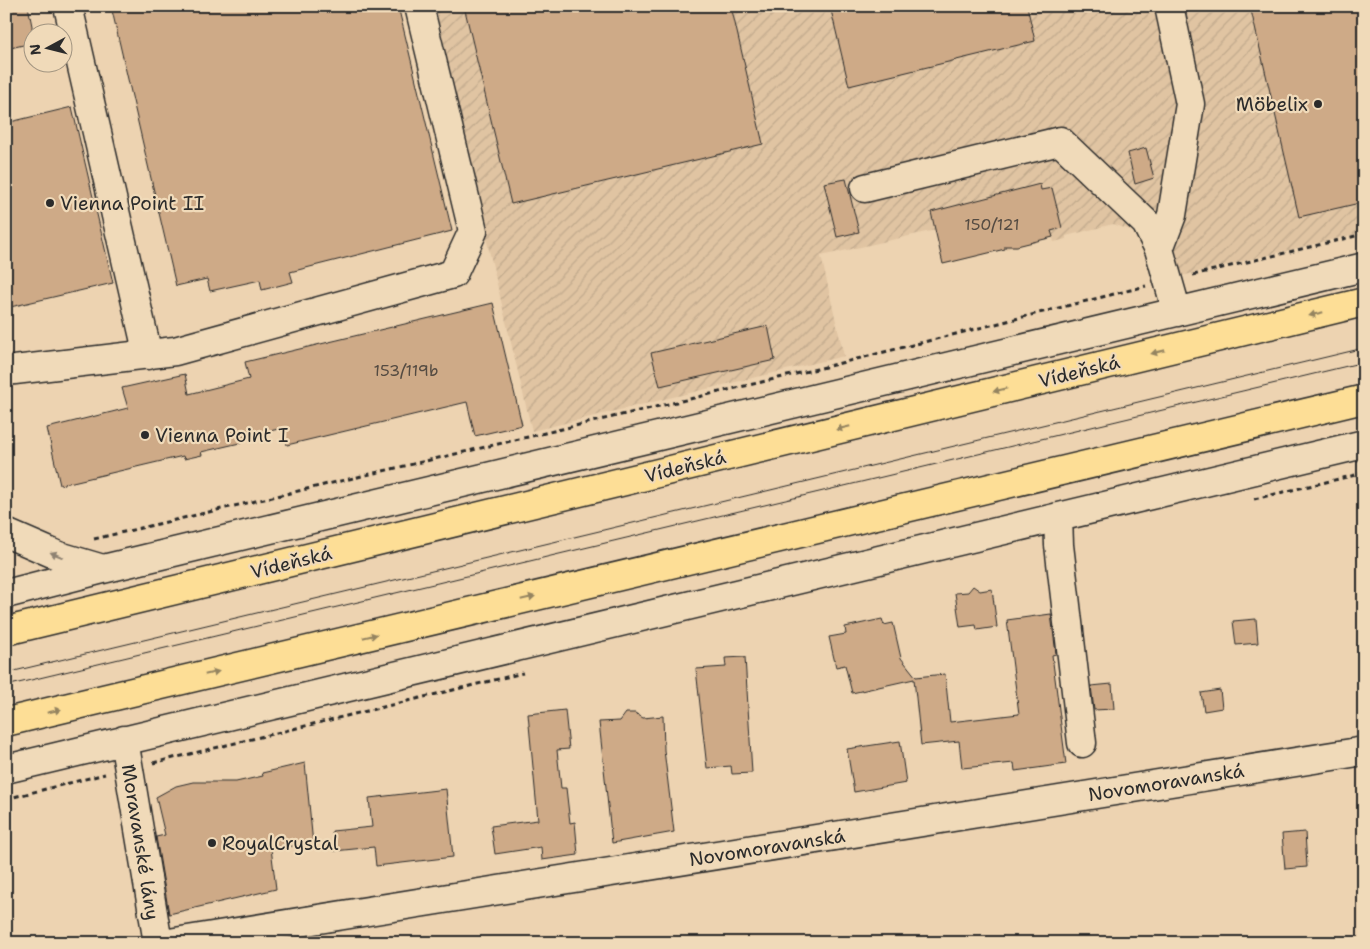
<svg xmlns="http://www.w3.org/2000/svg" width="1370" height="949" font-family="'Shantell Sans',sans-serif">
  <style>
    .industrial { fill: url(#industrial-furrows) }
    .building { fill: #ceaa87; stroke: #2b2b2b }
    .lines { fill: none; stroke-linecap: round; stroke-linejoin: round }
    .minor-casing { stroke: #2b2b2b; stroke-width: 31 }
    .highway-casing { stroke: #2b2b2b; stroke-width: 31 }
    .path { stroke: #2b2b2b; stroke-width: 3; stroke-dasharray: 5 4; stroke-linecap: butt }
    .minor { stroke: #f0dab9; stroke-width: 28 }
    .highway { stroke: #fdde96; stroke-width: 28 }
    .tram { stroke: #2b2b2b; stroke-width: 1 }
    .oneway { fill: #948460 }
    .oneway2 { fill: #8e8272 }
    .poi-dot { fill: #2b2b2b; stroke: #f0dab9; stroke-width: 2 }
    .labels { text-anchor: middle; stroke-width: 4.5; stroke-linejoin: round; paint-order: stroke }
    .number-label { font-size: 16px; fill: #544b42 }
    .poi-label { font-size: 19px; fill: #2b2b2b; stroke: #f0dab9; text-anchor: start }
    .street-label { font-size: 19px; fill: #2b2b2b; stroke: #f0dab9 }
  </style>
  <defs>
    <pattern id="industrial-furrows" width="10" height="10" patternUnits="userSpaceOnUse" patternTransform="scale(1.25)"><rect width="10" height="10" fill="#e0c4a2"/><path d="M-1 1l2-2M0 10L10 0M9 11l2-2" fill="none" stroke="#c0a98c"/></pattern>
  </defs>
  <rect width="100%" height="100%" fill="#edd3b1"/>
  <filter id="ink" filterUnits="userSpaceOnUse"><feTurbulence type="fractalNoise" baseFrequency=".02" numOctaves="2"/><feDisplacementMap in="SourceGraphic" scale="10" xChannelSelector="R" yChannelSelector="G"/><feConvolveMatrix kernelMatrix="1 2 1 2 8 2 1 2 1" color-interpolation-filters="sRGB"/></filter>
  <g filter="url(#ink)">
    <path class="industrial" d="M 431,6 L 1364,6 L 1364,232 L 1177,277 L 1160,211 L 1150,214 L 1142,234 L 1113,224 L 1066,236 L 1066,239 L 1054,242 L 1053,238 L 1051,238 L 945,264 L 943,264 L 935,230 L 821,256 L 844,356 L 532,431 Z"/>
    <path class="building" d="M 6,6 L 28,6 L 32,26 L 32,43 L 6,49 Z
      M 111,6 L 398,6 L 452,231 L 290,272 L 293,282 L 262,290 L 260,280 L 210,291 L 207,279 L 176,286 Z
      M 464,6 L 731,6 L 763,144 L 511,204 Z
      M 830,6 L 1027,6 L 1035,41 L 849,86 Z
      M 1250,6 L 1364,6 L 1364,202 L 1299,217 Z
      M 72,107 L 113,283 L 6,308 L 6,123 Z
      M 1146,148 L 1154,178 L 1135,184 L 1128,153 Z
      M 846,179 L 859,232 L 837,237 L 824,183 Z
      M 1040,184 L 1041,190 L 1052,188 L 1062,228 L 1051,231 L 1053,237 L 1017,246 L 1005,246 L 1005,249 L 943,264 L 931,212 Z
      M 493,303 L 522,425 L 475,436 L 467,402 L 287,445 L 283,428 L 243,437 L 244,442 L 201,452 L 202,455 L 184,459 L 183,456 L 60,485 L 47,428 L 128,408 L 122,388 L 185,374 L 189,394 L 249,379 L 245,362 Z
      M 768,326 L 775,360 L 660,386 L 651,353 Z
      M 973,586 L 980,591 L 992,589 L 997,627 L 977,630 L 976,625 L 960,627 L 955,593 L 968,592 Z
      M 1051,614 L 1056,654 L 1052,655 L 1066,764 L 1015,771 L 1014,763 L 962,768 L 959,741 L 921,745 L 914,679 L 852,693 L 845,665 L 836,667 L 829,637 L 846,634 L 845,627 L 882,619 L 884,625 L 893,623 L 901,658 L 916,677 L 945,674 L 950,722 L 1019,714 L 1007,620 Z
      M 1256,619 L 1258,643 L 1236,645 L 1233,621 Z
      M 745,657 L 752,773 L 732,774 L 731,766 L 707,768 L 696,669 L 726,667 L 725,658 Z
      M 1112,684 L 1114,709 L 1094,710 L 1091,686 Z
      M 1220,690 L 1222,708 L 1204,711 L 1201,693 Z
      M 565,710 L 569,749 L 557,750 L 561,788 L 566,788 L 570,823 L 575,822 L 578,855 L 542,860 L 541,847 L 495,854 L 491,826 L 538,820 L 528,714 Z
      M 626,713 L 635,713 L 643,718 L 663,716 L 664,750 L 674,832 L 612,843 L 599,722 L 620,721 Z
      M 900,741 L 906,783 L 854,792 L 847,749 Z
      M 305,763 L 313,844 L 271,848 L 276,889 L 169,914 L 156,837 L 165,835 L 156,797 L 176,786 L 193,782 L 236,782 L 263,776 L 262,773 Z
      M 446,789 L 453,857 L 376,866 L 374,847 L 334,851 L 332,831 L 372,827 L 369,798 Z
      M 1305,832 L 1307,867 L 1285,869 L 1282,834 Z"/>
    <g class="lines">
      <defs>
        <path id="minor" d="M 68,6 L 148,355
          M 865,188 L 1060,141 L 1146,223 L 1159,249 L 1177,312
          M 1159,249 L 1172,215 L 1190,104 L 1169,6
          M 6,371 L 175,351 L 453,274 L 473,231 L 419,6
          M 1058,517 L 1059,545 L 1082,743
          M 6,533 L 59,556 L 103,569
          M 6,594 L 103,569 L 1364,267
          M 124,740 L 158,943
          M 6,769 L 1364,444
          M 169,943 L 1364,751"/>
        <path id="highway" d="M 6,631 L 1364,302
          M 6,722 L 1364,399"/>
      </defs>
      <use href="#minor" class="minor-casing"/>
      <use href="#highway" class="highway-casing"/>
      <path class="path" d="M 1193,275 L 1364,234
        M 1254,499 L 1364,473
        M 94,539 L 817,369 L 1146,286
        M 153,763 L 523,673
        M 6,799 L 105,774"/>
      <use href="#minor" class="minor"/>
      <use href="#highway" class="highway"/>
      <path class="tram" d="M 6,673 L 1364,348
        M 6,686 L 1364,362"/>
    </g>
    <defs><path id="oneway-solid" d="M-6-.8H1V-3.2L6.5 0L1 3.2V.8H-6Z" transform="scale(1.25)"/></defs>
    <g class="oneway">
      <use href="#oneway-solid" transform="translate(1316 314) rotate(166)"/>
      <use href="#oneway-solid" transform="translate(1158 352) rotate(166)"/>
      <use href="#oneway-solid" transform="translate(1000 390) rotate(166)"/>
      <use href="#oneway-solid" transform="translate(843 428) rotate(166)"/>
      <use href="#oneway-solid" transform="translate(528 598) rotate(-13)"/>
      <use href="#oneway-solid" transform="translate(370 636) rotate(-13)"/>
      <use href="#oneway-solid" transform="translate(212 673) rotate(-13)"/>
      <use href="#oneway-solid" transform="translate(54 711) rotate(-13)"/>
    </g>
    <use class="oneway2" href="#oneway-solid" transform="translate(57 555) rotate(-158)"/>
  </g>
  <g class="poi-dot">
    <circle cx="1318" cy="104" r="5"/>
    <circle cx="50" cy="203" r="5"/>
    <circle cx="145" cy="435" r="5"/>
    <circle cx="212" cy="843" r="5"/>
  </g>
  <g class="labels">
    <g class="number-label">
      <text x="992" y="230">150/121</text>
      <text x="406" y="376">153/119b</text>
    </g>
    <g class="poi-label">
      <text x="1308" y="111" text-anchor="end">Möbelix</text>
      <text x="60" y="210">Vienna Point II</text>
      <text x="155" y="442">Vienna Point I</text>
      <text x="222" y="850">RoyalCrystal</text>
    </g>
    <g class="street-label">
      <text transform="translate(1079 371) rotate(-14)" y="7">Vídeňská</text>
      <text transform="translate(685 466) rotate(-14)" y="7">Vídeňská</text>
      <text transform="translate(291 562) rotate(-14)" y="7">Vídeňská</text>
      <text transform="translate(1166 782) rotate(-9)" y="7">Novomoravanská</text>
      <text transform="translate(141 842) rotate(81)" y="7">Moravanské lány</text>
      <text transform="translate(767 847) rotate(-9)" y="7">Novomoravanská</text>
    </g>
  </g>
  <rect width="1370" height="949" fill="none" stroke="#f0dab9" stroke-width="25"/>
  <rect x="12" y="12" width="1345" height="924" fill="none" stroke="#2b2b2b" stroke-width="2" filter="url(#ink)"/>
  <g transform="translate(48 48) rotate(263)"><circle r="24" fill="#f0dab9" stroke="#a19480"/>
  <path d="M0-4L9 19L0 12L-9 19Z" fill="#2b2b2b"/>
  <text y="-8" font-size="14" font-weight="bold" text-anchor="middle" fill="#2b2b2b">N</text>
  </g>
</svg>
